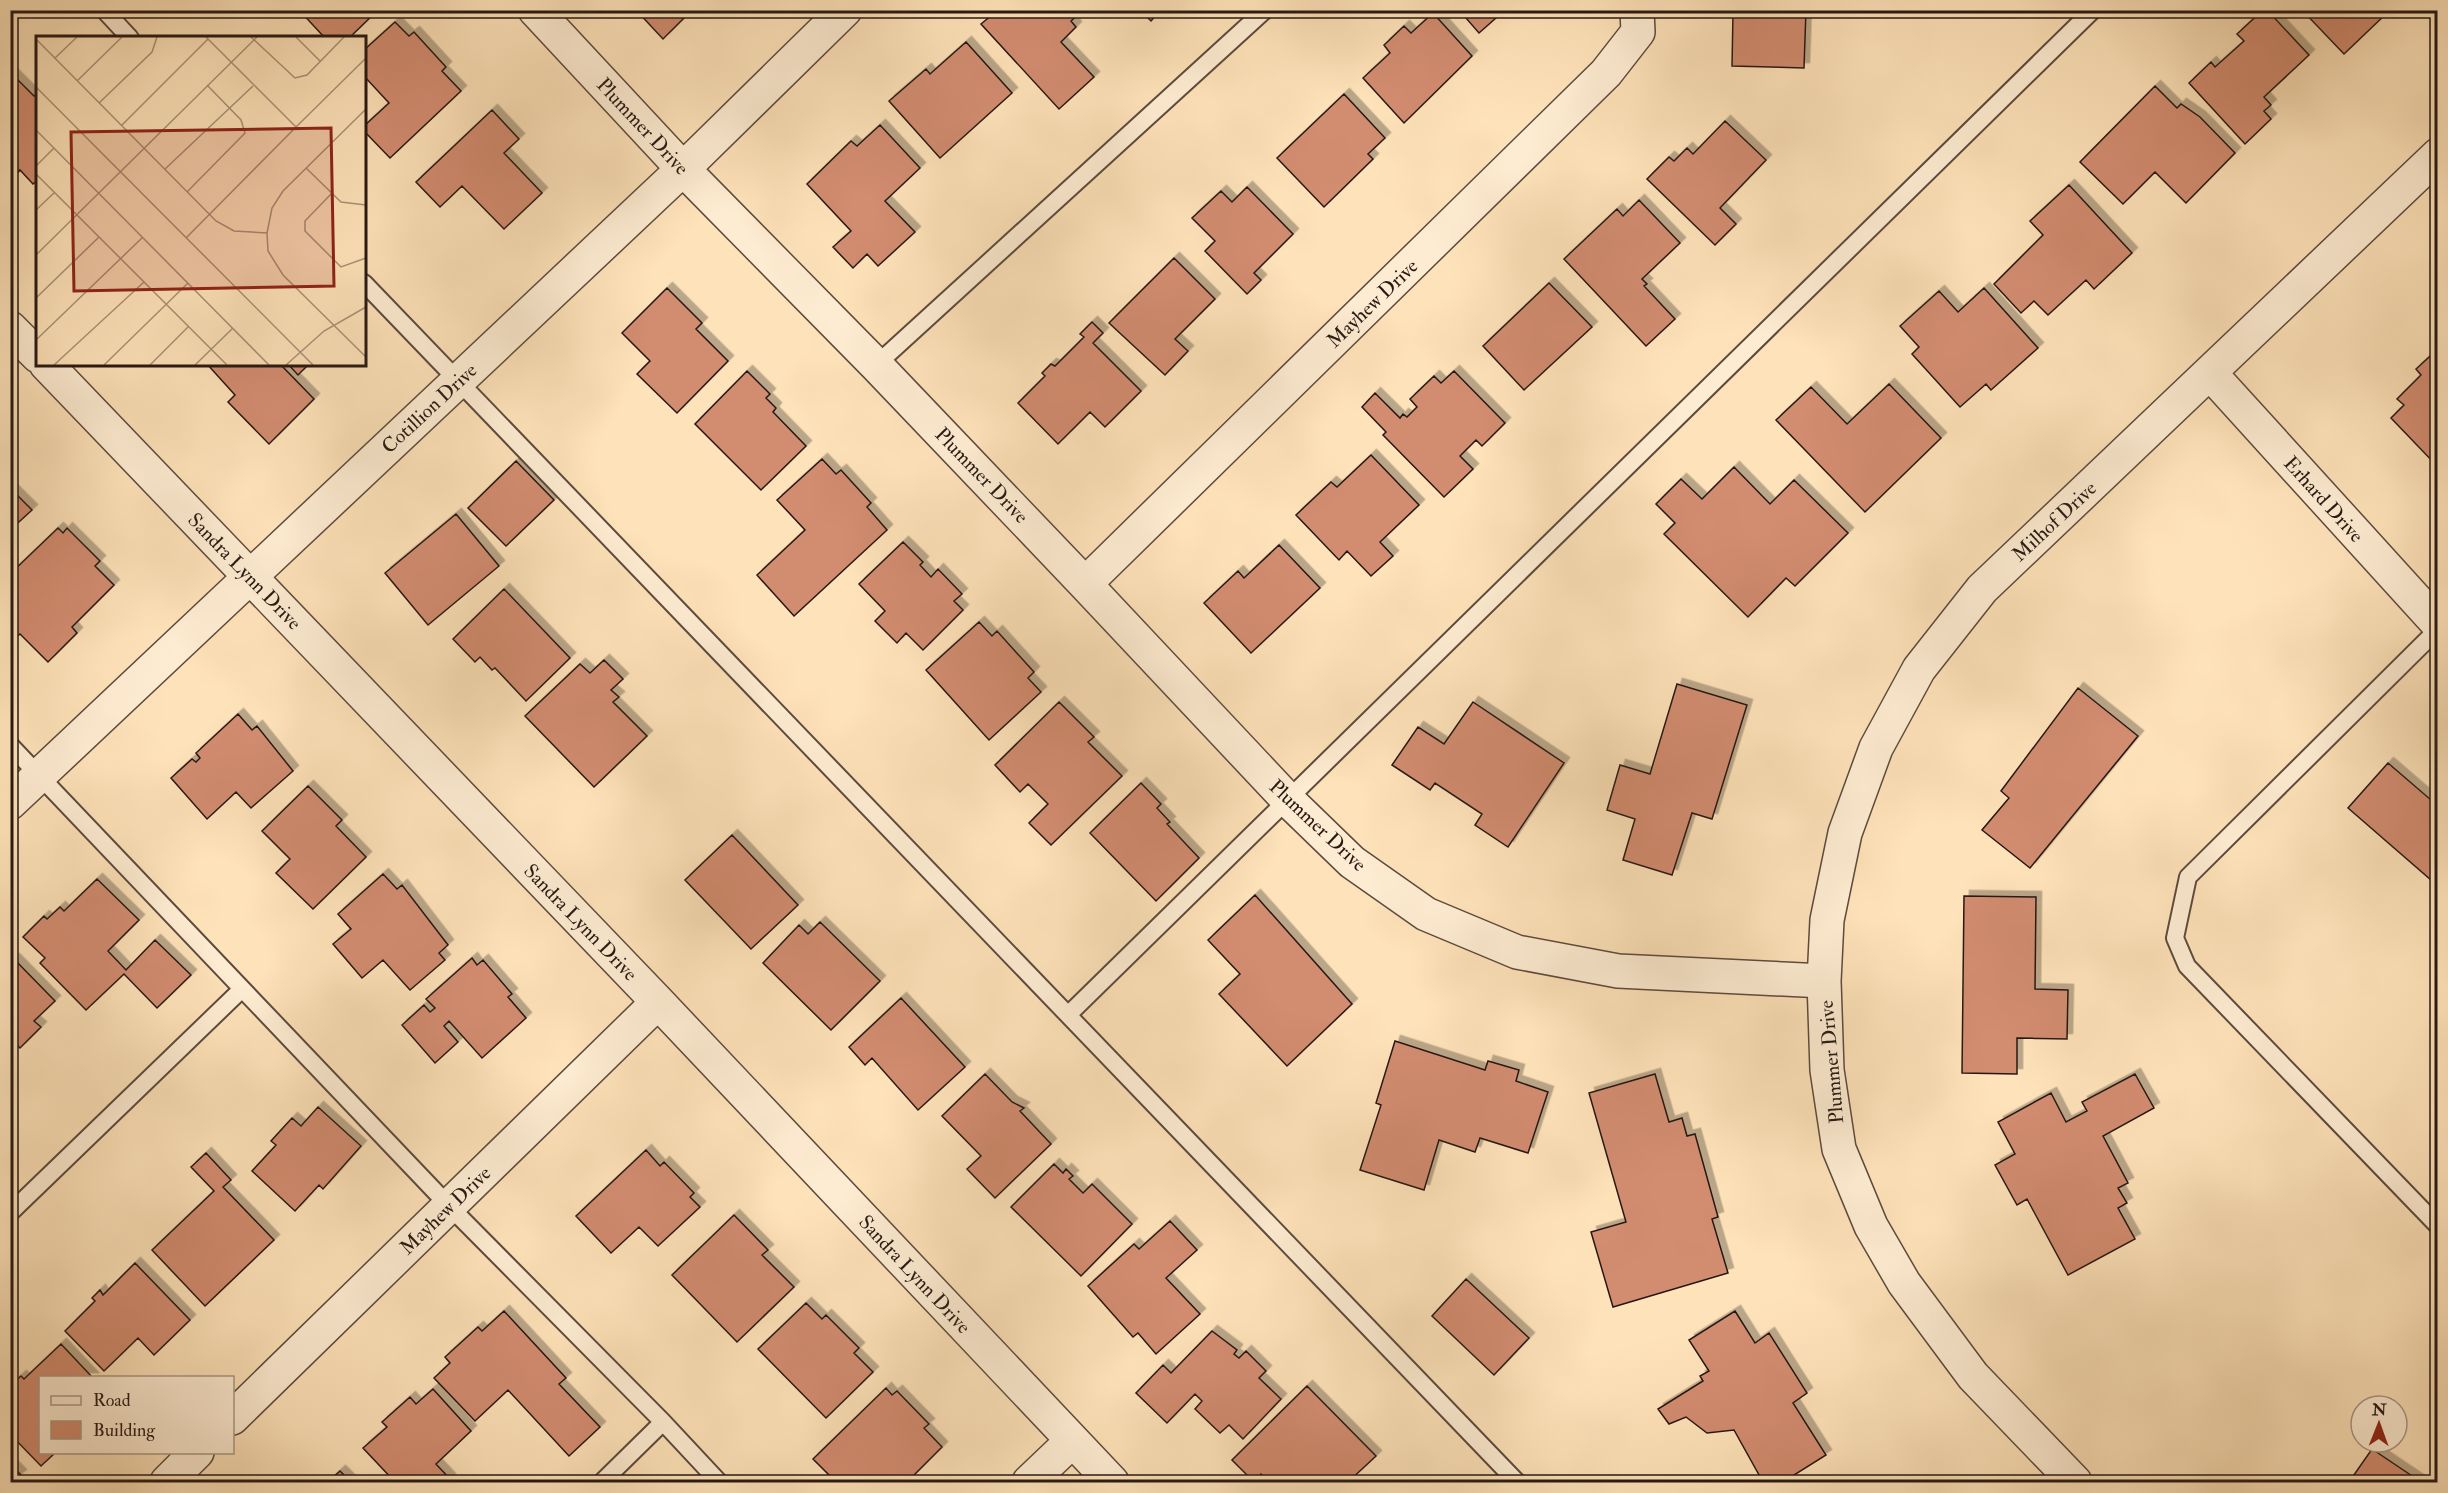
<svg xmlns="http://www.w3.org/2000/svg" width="2448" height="1493" font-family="'IM FELL Double Pica',serif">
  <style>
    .building { fill: #d28c6f; stroke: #261914; stroke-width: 1.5; filter: url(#shadow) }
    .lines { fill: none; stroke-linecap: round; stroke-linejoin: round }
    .service-casing { stroke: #5c4b3d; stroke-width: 20 }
    .minor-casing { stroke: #5c4b3d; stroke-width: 36 }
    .service { stroke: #feecd2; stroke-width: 16 }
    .minor { stroke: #feecd2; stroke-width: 33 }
    .labels { text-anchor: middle; stroke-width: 5; stroke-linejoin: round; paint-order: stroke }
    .street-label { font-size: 20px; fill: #261914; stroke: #feecd2 }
    .inset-road { fill: none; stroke: #a89277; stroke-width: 1.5 }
    .view { fill: #8f2418; fill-opacity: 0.15; stroke: #8f2418; stroke-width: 3 }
    .inset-edge { fill: none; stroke: #261914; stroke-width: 3 }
  </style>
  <defs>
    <filter id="shadow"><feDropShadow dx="5.5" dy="-5.5" stdDeviation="0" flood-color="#0004"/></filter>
  </defs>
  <rect width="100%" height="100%" fill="#fee2b9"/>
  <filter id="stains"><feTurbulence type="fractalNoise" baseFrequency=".00333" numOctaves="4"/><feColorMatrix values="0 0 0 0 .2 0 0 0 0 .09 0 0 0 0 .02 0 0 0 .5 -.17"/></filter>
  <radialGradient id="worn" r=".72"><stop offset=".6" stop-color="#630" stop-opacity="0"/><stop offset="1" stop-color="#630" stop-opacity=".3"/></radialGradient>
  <path class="building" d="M 299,10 L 378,10 L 349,38 L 325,38 Z
    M 636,10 L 692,10 L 663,39 Z
    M 998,10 L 1083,10 L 1071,21 L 1076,27 L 1061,42 L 1094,77 L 1059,109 L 981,24 Z
    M 1140,10 L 1161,10 L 1151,21 Z
    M 1459,10 L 1505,10 L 1479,33 Z
    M 1728,10 L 1806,10 L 1804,68 L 1732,66 L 1733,13 L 1728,13 Z
    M 2263,10 L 2267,10 L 2309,55 L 2264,97 L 2271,105 L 2264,111 L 2271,119 L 2245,144 L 2189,83 L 2211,62 L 2215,67 L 2244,41 L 2237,34 Z
    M 2302,10 L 2390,10 L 2344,54 Z
    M 1433,13 L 1472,56 L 1404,123 L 1363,78 L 1390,53 L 1384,45 L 1404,26 L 1411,33 Z
    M 395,22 L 409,36 L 414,32 L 446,67 L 442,71 L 461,91 L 390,158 L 364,131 L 364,126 L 389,103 L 364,76 L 364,50 Z
    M 966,42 L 1012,93 L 940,158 L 889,101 L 926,69 L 930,74 Z
    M 12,74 L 34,96 L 38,93 L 38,180 L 33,184 L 20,170 L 14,177 L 10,172 Z
    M 2155,86 L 2177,108 L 2181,104 L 2200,117 L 2235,153 L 2186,203 L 2155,172 L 2123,204 L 2080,162 Z
    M 1344,94 L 1385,138 L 1368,154 L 1373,159 L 1324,207 L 1277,158 Z
    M 492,110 L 519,139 L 504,153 L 542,193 L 504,229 L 462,186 L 440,207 L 416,182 Z
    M 1725,121 L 1766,160 L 1720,208 L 1736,224 L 1715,245 L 1647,179 L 1669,157 L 1674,161 L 1687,148 L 1693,154 Z
    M 880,125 L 920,168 L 885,201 L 915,232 L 878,266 L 867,254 L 853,268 L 833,247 L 851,231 L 807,184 L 851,141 L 857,146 Z
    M 2069,185 L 2132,253 L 2094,289 L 2086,280 L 2048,315 L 2034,301 L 2021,313 L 1994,284 L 2043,235 L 2030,221 Z
    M 1247,187 L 1293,234 L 1254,273 L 1261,280 L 1247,294 L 1205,251 L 1215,241 L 1192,218 L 1221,191 L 1232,202 Z
    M 1639,200 L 1680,243 L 1642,279 L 1647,284 L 1644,286 L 1675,319 L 1646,346 L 1564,259 L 1617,209 L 1623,216 Z
    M 1174,258 L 1215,299 L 1175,339 L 1188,351 L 1165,375 L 1109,323 Z
    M 1549,283 L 1592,327 L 1524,390 L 1483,346 Z
    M 667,288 L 702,323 L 696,329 L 728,361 L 677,413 L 637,374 L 650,361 L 622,333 Z
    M 1984,288 L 2038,348 L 1991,390 L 1986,384 L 1960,407 L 1912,354 L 1919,347 L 1900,326 L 1939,291 L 1958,312 Z
    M 1092,322 L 1103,333 L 1093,343 L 1141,391 L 1105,427 L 1090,412 L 1058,444 L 1018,403 L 1045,376 L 1042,373 L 1051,364 L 1055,366 L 1084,337 L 1080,334 Z
    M 2438,349 L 2438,465 L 2437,466 L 2391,418 L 2404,405 L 2397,399 L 2421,375 L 2416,369 Z
    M 207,364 L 287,364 L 283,367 L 314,399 L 269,444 L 228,402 L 235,395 Z
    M 288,364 L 309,364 L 298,375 Z
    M 747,371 L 770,394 L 766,398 L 776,408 L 773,412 L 806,446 L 761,490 L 695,424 Z
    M 1454,371 L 1505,423 L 1482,446 L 1476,440 L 1460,456 L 1473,469 L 1444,497 L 1383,435 L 1386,432 L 1362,407 L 1375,393 L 1400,418 L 1403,414 L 1407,417 L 1417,407 L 1410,399 L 1434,376 L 1441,383 Z
    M 1889,384 L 1941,438 L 1865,512 L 1776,420 L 1811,387 L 1847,424 Z
    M 1371,455 L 1419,505 L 1380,542 L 1393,556 L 1371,576 L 1347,551 L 1339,560 L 1296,515 L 1331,482 L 1337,487 Z
    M 822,459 L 836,474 L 841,470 L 871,503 L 867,507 L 887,530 L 794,616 L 757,575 L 805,530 L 777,500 Z
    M 516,461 L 554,500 L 506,546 L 468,508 Z
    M 1734,467 L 1770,504 L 1794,480 L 1848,533 L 1795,586 L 1786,578 L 1748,617 L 1664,534 L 1675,523 L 1656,504 L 1681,479 L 1702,499 Z
    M 10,488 L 32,510 L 10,530 Z
    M 456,514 L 499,566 L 428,625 L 385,573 Z
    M 58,528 L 63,533 L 67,528 L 100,561 L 95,566 L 114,585 L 72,627 L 77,633 L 48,662 L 20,634 L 12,641 L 10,640 L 10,574 Z
    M 903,542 L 923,562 L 920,565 L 931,577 L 938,569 L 962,594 L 954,601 L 963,610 L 923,650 L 906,633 L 897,643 L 875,621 L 885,611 L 859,584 Z
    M 1279,545 L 1320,588 L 1251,653 L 1204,603 L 1238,571 L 1244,578 Z
    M 504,589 L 570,658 L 526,701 L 495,668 L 492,670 L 480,657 L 475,662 L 453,639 Z
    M 979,622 L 992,636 L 997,631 L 1034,672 L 1028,678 L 1041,692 L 989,740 L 926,670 Z
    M 604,660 L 623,679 L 611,690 L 619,697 L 613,702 L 647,736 L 594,787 L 525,716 L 580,664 L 590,673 Z
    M 1677,684 L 1747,705 L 1712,819 L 1692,813 L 1672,875 L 1623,860 L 1635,819 L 1607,810 L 1620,765 L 1650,774 Z
    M 2078,688 L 2138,736 L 2030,868 L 1982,830 L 2009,798 L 2001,791 Z
    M 1059,702 L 1094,737 L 1088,742 L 1122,776 L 1051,845 L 1029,823 L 1048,804 L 1028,784 L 1020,792 L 995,765 Z
    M 1473,702 L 1564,763 L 1508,847 L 1475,825 L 1482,814 L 1435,783 L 1430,790 L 1392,765 L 1418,727 L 1444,744 Z
    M 238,714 L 252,730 L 257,726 L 293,771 L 251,808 L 236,792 L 207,819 L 171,778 L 192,759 L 196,762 L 200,758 L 196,753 Z
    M 2388,763 L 2438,806 L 2438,886 L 2348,808 Z
    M 1141,783 L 1161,804 L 1157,808 L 1170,822 L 1167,824 L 1199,858 L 1156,901 L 1090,833 Z
    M 308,786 L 342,820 L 336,826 L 366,857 L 313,909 L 276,873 L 290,859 L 262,831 Z
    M 732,835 L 798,905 L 751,949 L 685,880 Z
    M 383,874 L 397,889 L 402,885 L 448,945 L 439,953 L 445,960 L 410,990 L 383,960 L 362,978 L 333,944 L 351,929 L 338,914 Z
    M 97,879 L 139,920 L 108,951 L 126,970 L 155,940 L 191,975 L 157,1008 L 124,974 L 86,1010 L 40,963 L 45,958 L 23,937 L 44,916 L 47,919 L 60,907 L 64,911 Z
    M 1255,895 L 1352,1004 L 1287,1066 L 1219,994 L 1240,974 L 1208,940 Z
    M 1964,896 L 2036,897 L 2035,989 L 2068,990 L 2067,1039 L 2017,1038 L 2017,1074 L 1962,1073 Z
    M 820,922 L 880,981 L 831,1030 L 763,963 L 799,925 L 808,934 Z
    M 472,958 L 477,965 L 483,960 L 512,994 L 508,997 L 526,1018 L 482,1058 L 449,1021 L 444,1026 L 458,1042 L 435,1063 L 402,1025 L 424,1005 L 430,1012 L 435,1008 L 426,999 Z
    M 14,959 L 55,1001 L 34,1021 L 41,1027 L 20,1048 L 12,1040 L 10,1041 L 10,963 Z
    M 901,998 L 965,1067 L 918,1110 L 872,1058 L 865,1065 L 849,1047 Z
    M 1395,1041 L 1485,1070 L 1488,1061 L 1519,1070 L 1516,1081 L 1548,1092 L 1528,1153 L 1480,1138 L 1475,1152 L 1439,1140 L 1424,1190 L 1360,1170 L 1381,1105 L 1376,1103 Z
    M 985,1074 L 1012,1102 L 1024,1108 L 1020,1111 L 1051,1144 L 995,1198 L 967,1169 L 981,1156 L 942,1116 Z
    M 1655,1074 L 1669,1122 L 1682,1118 L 1687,1136 L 1695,1134 L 1718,1217 L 1712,1219 L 1728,1273 L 1613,1307 L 1591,1232 L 1626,1222 L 1589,1093 Z
    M 2135,1074 L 2154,1108 L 2103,1136 L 2128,1183 L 2118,1188 L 2127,1203 L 2118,1208 L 2135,1239 L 2068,1275 L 2027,1199 L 2017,1205 L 1995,1165 L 2015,1154 L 1998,1122 L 2051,1093 L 2066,1122 L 2087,1111 L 2082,1102 Z
    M 318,1107 L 361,1146 L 323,1189 L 319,1185 L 295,1211 L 252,1171 L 276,1145 L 271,1141 L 292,1118 L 301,1126 Z
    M 646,1150 L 660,1166 L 664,1162 L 694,1193 L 690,1197 L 700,1207 L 658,1246 L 639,1227 L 611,1253 L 576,1216 Z
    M 206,1153 L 231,1180 L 223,1187 L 274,1240 L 205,1306 L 152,1250 L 214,1191 L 191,1167 Z
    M 1054,1164 L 1063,1173 L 1066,1169 L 1073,1176 L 1069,1179 L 1083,1193 L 1092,1184 L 1132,1224 L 1081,1276 L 1011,1207 Z
    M 734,1215 L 768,1250 L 762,1255 L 794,1287 L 737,1342 L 672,1275 Z
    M 1170,1221 L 1197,1250 L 1166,1278 L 1200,1314 L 1156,1354 L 1138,1333 L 1133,1337 L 1088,1286 L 1134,1244 L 1139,1249 Z
    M 135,1263 L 190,1320 L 154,1355 L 138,1338 L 104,1371 L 65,1331 L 95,1301 L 92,1298 L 100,1290 L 103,1295 Z
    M 1466,1279 L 1529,1338 L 1494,1375 L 1432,1316 Z
    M 806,1303 L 822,1319 L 826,1315 L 859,1348 L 854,1353 L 873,1372 L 826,1418 L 758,1349 Z
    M 504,1311 L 566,1378 L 559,1384 L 600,1427 L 569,1456 L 508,1390 L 475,1421 L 434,1378 L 450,1363 L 445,1357 L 478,1327 L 482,1331 Z
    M 1735,1311 L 1755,1343 L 1769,1333 L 1807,1393 L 1793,1403 L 1826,1455 L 1783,1482 L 1763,1482 L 1734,1430 L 1707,1433 L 1686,1417 L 1669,1424 L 1658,1409 L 1703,1381 L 1700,1376 L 1709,1371 L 1689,1340 Z
    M 1212,1331 L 1237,1350 L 1234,1354 L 1239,1358 L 1246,1351 L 1266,1371 L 1259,1378 L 1281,1399 L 1243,1439 L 1229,1425 L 1220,1433 L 1195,1409 L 1202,1401 L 1195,1394 L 1167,1423 L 1136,1393 L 1163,1365 L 1171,1373 Z
    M 61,1344 L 93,1378 L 40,1378 L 40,1452 L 56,1452 L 41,1466 L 10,1434 L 10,1393 L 16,1387 L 13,1383 L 21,1376 L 24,1379 Z
    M 1307,1386 L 1376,1456 L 1348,1482 L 1270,1482 L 1261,1474 L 1254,1482 L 1232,1460 Z
    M 886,1388 L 892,1395 L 897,1391 L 929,1424 L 924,1428 L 942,1447 L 907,1482 L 829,1482 L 833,1479 L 813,1459 Z
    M 433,1389 L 471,1431 L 436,1464 L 450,1479 L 447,1482 L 395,1482 L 363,1448 L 387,1427 L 382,1422 L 410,1397 L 416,1404 Z
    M 2372,1449 L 2421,1482 L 2349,1482 Z
    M 10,1464 L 21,1475 L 12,1482 L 10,1482 Z
    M 340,1471 L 351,1482 L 328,1482 Z"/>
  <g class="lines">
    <defs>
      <path id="service" d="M 104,10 L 130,38
        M 364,283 L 1517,1482
        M 876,365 L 1265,10
        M 2438,629 L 2188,877 L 2175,938 L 2187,966 L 2438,1226
        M 10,745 L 449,1206 L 663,1422 L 719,1482
        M 1068,1015 L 2093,10
        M 10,1213 L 242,989
        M 602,1482 L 663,1422"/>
      <path id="minor" d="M 535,10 L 683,169 L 876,365 L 1085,584 L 1289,801 L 1352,862 L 1426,914 L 1517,952 L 1618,971 L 1824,981
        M 10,328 L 38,356
        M 46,364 L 658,1002 L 1112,1482
        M 2210,373 L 2438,624
        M 1085,584 L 1606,73 L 1638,32 L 1637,10
        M 10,803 L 683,169 L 845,10
        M 232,1418 L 658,1002
        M 167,1482 L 197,1452
        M 1029,1482 L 1072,1441
        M 2075,1482 L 1973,1376 L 1904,1283 L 1871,1226 L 1839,1149 L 1827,1070 L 1824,981 L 1827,920 L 1845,833 L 1876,748 L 1919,669 L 1982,589 L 2438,155"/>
    </defs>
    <use href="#service" class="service-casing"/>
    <use href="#minor" class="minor-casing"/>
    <use href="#service" class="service"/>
    <use href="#minor" class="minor"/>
  </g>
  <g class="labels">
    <g class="street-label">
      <text transform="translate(643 126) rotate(47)" y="7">Plummer Drive</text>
      <text transform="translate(1372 303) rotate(-44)" y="7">Mayhew Drive</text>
      <text transform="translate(429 408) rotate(-43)" y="7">Cotillion Drive</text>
      <text transform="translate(982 475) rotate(46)" y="7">Plummer Drive</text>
      <text transform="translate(2324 499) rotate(48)" y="7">Erhard Drive</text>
      <text transform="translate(2054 521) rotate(-43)" y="7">Milhof Drive</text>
      <text transform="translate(245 571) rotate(46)" y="7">Sandra Lynn Drive</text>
      <text transform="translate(1318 825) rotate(43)" y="7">Plummer Drive</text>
      <text transform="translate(581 922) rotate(46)" y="7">Sandra Lynn Drive</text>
      <text transform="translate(1831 1062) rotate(-95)" y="7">Plummer Drive</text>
      <text transform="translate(445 1210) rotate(-44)" y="7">Mayhew Drive</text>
      <text transform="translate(915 1274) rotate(47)" y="7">Sandra Lynn Drive</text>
    </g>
  </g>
  <g transform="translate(36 36)">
    <rect width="330" height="330" fill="#fee2b9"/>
    <path class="inset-road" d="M 170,1 L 260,91 L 330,22M 215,1 L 259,42 L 271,39 L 308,1M 260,1 L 284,25M 0,3 L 180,185 L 198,195 L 231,197M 19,22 L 41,1M 41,45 L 86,1M 0,51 L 277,329M 63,67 L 116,16 L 121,1M 330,73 L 247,155 L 236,172 L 231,197 L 232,215 L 247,239 L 330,321M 85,90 L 172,3M 0,94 L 233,329M 0,130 L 18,112M 270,132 L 305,166 L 330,169M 129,133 L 217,50M 0,138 L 191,329M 151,156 L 209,97 L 205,84 L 171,49M 295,158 L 269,185 L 269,195 L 305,231 L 330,222M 0,174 L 19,156M 150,202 L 260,91M 0,219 L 221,1M 0,262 L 63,201M 0,304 L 107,201M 18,329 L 108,246M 68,329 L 152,247M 114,329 L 152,291M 159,329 L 197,292M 250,329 L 288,295 L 330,271"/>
    <path class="view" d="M 295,92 L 298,250 L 38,255 L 35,96 Z"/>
    <rect width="330" height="330" class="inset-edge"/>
  </g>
  <rect width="2448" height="1493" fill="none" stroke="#fee2b9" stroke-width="36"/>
  <rect x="12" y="12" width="2424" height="1469" fill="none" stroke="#261914" stroke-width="3"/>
  <rect x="18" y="18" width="2412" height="1457" fill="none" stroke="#261914" stroke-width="1.5"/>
  <rect x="39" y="1376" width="195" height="78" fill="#feecd2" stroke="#a89886" stroke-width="1.5"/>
  <rect x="51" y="1396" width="30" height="9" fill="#feecd2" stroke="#a89886" stroke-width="1.5"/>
  <text x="93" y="1406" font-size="18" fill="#261914">Road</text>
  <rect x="51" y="1421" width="30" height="18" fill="#d28c6f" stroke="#a89886" stroke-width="1.5"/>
  <text x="93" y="1436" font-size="18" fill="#261914">Building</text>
  <g transform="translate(2379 1424) rotate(1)"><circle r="28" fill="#feecd2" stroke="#a89886" stroke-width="1.5"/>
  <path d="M0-4.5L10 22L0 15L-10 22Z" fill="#8f2418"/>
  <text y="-9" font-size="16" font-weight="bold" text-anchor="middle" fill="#261914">N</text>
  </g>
  <rect width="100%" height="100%" filter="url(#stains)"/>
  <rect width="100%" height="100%" fill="url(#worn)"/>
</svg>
